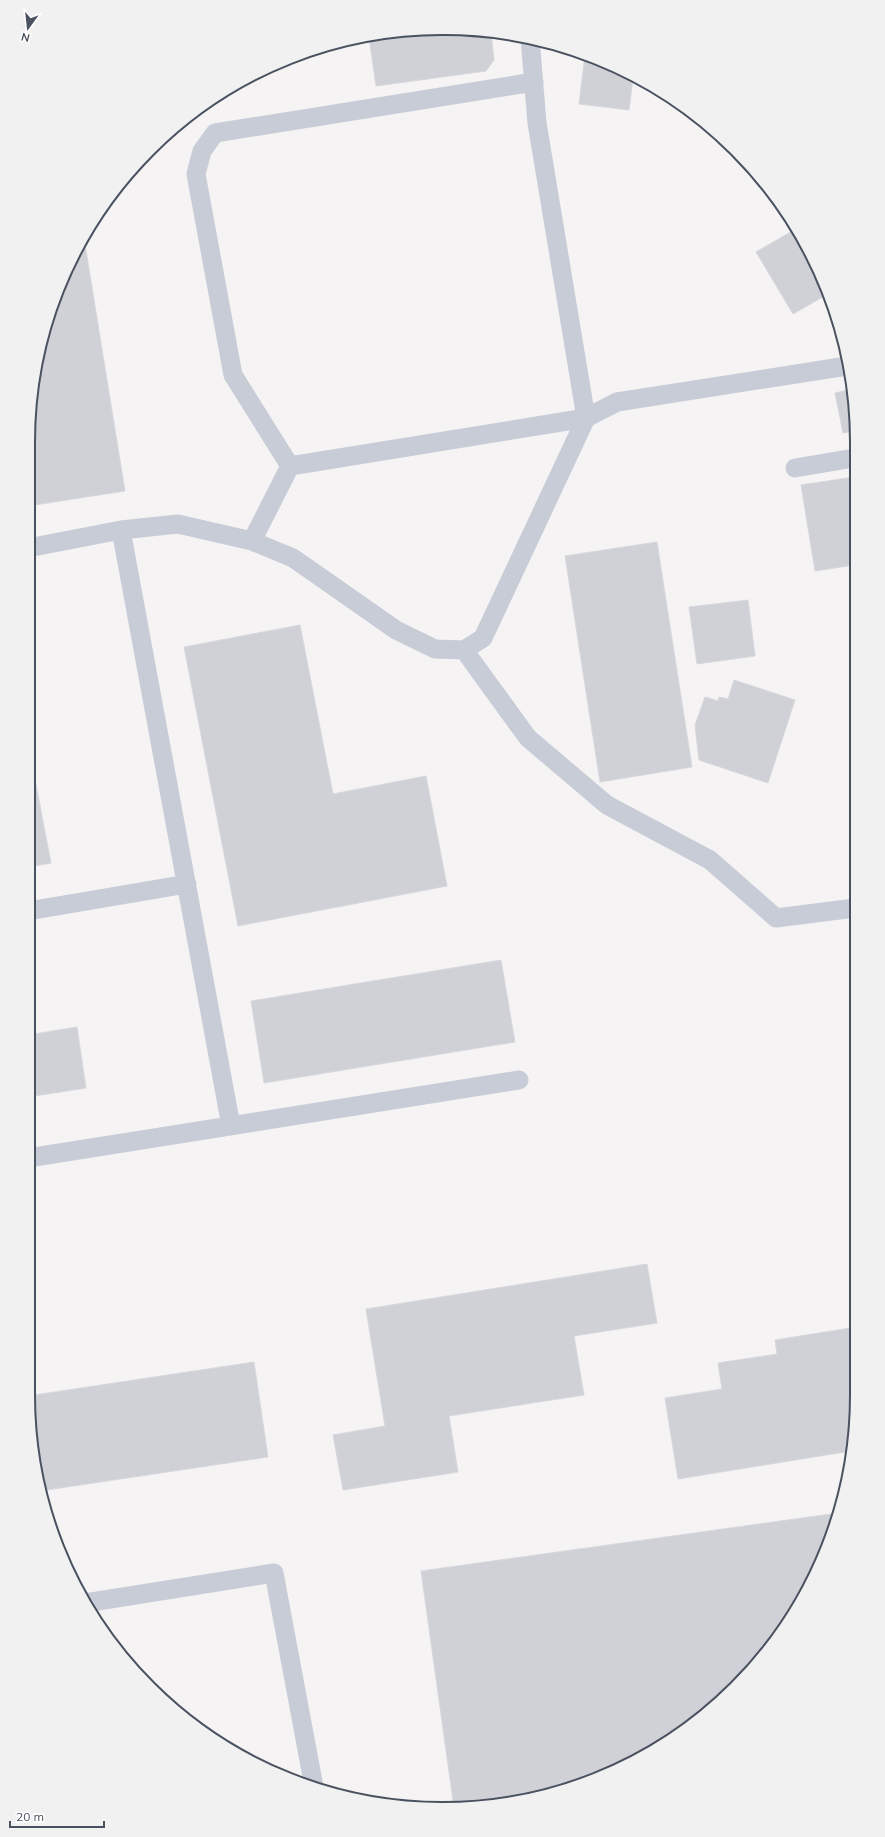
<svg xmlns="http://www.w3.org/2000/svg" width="885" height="1837" font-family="Mulish,sans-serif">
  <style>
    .building { fill: #cfd1d7; stroke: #d7d8de }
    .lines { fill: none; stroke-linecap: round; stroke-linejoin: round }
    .lane { stroke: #c7ccd7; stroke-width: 19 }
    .rim { fill: none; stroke: #4a5260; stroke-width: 2 }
  </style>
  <rect width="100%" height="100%" fill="#f5f3f3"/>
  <path class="building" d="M 443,28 L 491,33 L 494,60 L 486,71 L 376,86 L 369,37 Z
    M 343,42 L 344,47 L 303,54 Z
    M 585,55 L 601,60 L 633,78 L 629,110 L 579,104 Z
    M 794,230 L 826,284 L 828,294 L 793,314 L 756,252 Z
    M 84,238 L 125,491 L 28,506 L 28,442 L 36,361 L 60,284 Z
    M 853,389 L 854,431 L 843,433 L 835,393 Z
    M 854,477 L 854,565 L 815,571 L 801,485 Z
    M 657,542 L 692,767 L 600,782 L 565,556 Z
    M 748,600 L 755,656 L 697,664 L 689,607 Z
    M 300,625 L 333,794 L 426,776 L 447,886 L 238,926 L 184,647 Z
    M 734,680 L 795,700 L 768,783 L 699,760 L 695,725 L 705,697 L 718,701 L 719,697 L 728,699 Z
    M 28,743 L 51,863 L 28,867 Z
    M 501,960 L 515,1042 L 264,1083 L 251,1001 Z
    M 77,1027 L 86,1088 L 28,1097 L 28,1035 Z
    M 647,1264 L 657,1323 L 574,1336 L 584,1395 L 449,1416 L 458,1472 L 343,1490 L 333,1435 L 385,1426 L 366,1309 Z
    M 857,1327 L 857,1395 L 851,1451 L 678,1479 L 665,1398 L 722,1389 L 718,1363 L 777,1354 L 775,1340 Z
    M 254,1362 L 268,1457 L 40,1491 L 36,1475 L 28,1396 Z
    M 838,1513 L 825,1553 L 787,1625 L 754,1668 L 695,1723 L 626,1766 L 576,1787 L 497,1805 L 454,1808 L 421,1571 Z"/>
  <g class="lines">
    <path class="lane" d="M 290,466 L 233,375 L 196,174 L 202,151 L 215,133 L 534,82
      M 795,468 L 854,458
      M 121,530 L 231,1126
      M 252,541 L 290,466 L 586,418 L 537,123 L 530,38
      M 28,548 L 121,530 L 178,524 L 252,541 L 293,558 L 396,630 L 435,649 L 464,650 L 483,638 L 586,418 L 617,402 L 847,366
      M 464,650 L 528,738 L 607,805 L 710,860 L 776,918 L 855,908
      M 28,911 L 187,884
      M 28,1158 L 519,1080
      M 85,1603 L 274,1573 L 314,1787"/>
  </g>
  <path d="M0 0H885V1837H0ZM442 35H443A407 407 0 0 1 850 442V1395A407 407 0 0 1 443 1802H442A407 407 0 0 1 35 1395V442A407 407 0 0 1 442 35Z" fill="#f1f1f2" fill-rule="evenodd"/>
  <path class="rim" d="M442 35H443A407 407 0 0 1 850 442V1395A407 407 0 0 1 443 1802H442A407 407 0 0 1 35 1395V442A407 407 0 0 1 442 35Z"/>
  <g transform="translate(28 28) rotate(195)" stroke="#ffffff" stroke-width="3" paint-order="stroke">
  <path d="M0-3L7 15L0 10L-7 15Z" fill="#4a5260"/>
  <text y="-6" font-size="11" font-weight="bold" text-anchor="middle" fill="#4a5260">N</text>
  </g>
  <path d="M10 1821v6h94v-6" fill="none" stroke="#4a5260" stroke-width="2"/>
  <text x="16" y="1821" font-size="12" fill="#4a5260" stroke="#ffffff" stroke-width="3" paint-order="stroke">20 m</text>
</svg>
